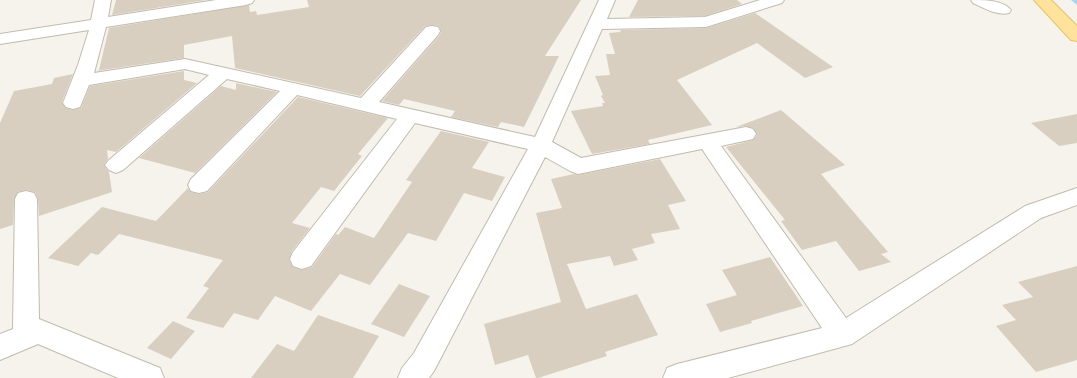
<svg xmlns="http://www.w3.org/2000/svg" width="1077" height="378" font-family="Karla,sans-serif">
  <style>
    .lines { fill: none; stroke-linecap: round; stroke-linejoin: round }
    .stream { fill: #a9d4f2; fill-rule: evenodd }
    .building { fill: #d8cfc1 }
    .minor-casing { stroke: #c2bbae; stroke-width: 2 }
    .major-casing { stroke: #e6c16a; stroke-width: 2 }
    .minor { fill: #fff; fill-rule: evenodd }
    .major { fill: #ffe39c; fill-rule: evenodd }
  </style>
  <rect width="100%" height="100%" fill="#f6f3ec"/>
  <g class="lines">
    <path class="stream" d="M 1071,0 L 1077,0 L 1077,5 Z"/>
  </g>
  <path class="building" d="M 116,0 L 206,0 L 112,15 Z
    M 307,0 L 581,0 L 545,56 L 559,56 L 524,127 L 501,122 L 498,127 L 451,117 L 455,111 L 404,99 L 399,105 L 382,101 L 439,36 L 441,32 L 439,26 L 432,25 L 425,26 L 360,96 L 235,68 L 232,36 L 184,45 L 184,58 L 96,71 L 99,70 L 109,28 L 249,5 L 250,12 L 256,11 L 257,15 L 309,7 Z
    M 638,0 L 737,0 L 742,4 L 705,16 L 629,17 Z
    M 755,13 L 833,67 L 805,78 L 757,43 L 677,80 L 712,125 L 648,140 L 650,144 L 592,154 L 571,111 L 603,106 L 602,103 L 605,103 L 601,96 L 603,95 L 595,76 L 610,75 L 606,54 L 615,54 L 609,33 L 620,32 L 621,30 L 706,28 Z
    M 184,71 L 184,80 L 197,83 L 116,152 L 107,150 L 108,159 L 104,165 L 109,172 L 112,192 L 39,216 L 38,199 L 35,192 L 26,190 L 18,192 L 14,199 L 13,225 L 0,229 L 0,123 L 14,91 L 52,84 L 54,78 L 73,74 L 62,102 L 66,108 L 73,110 L 81,108 L 90,86 Z
    M 236,83 L 277,92 L 195,173 L 139,158 L 221,86 L 236,90 Z
    M 298,97 L 388,118 L 358,154 L 362,156 L 334,191 L 321,187 L 292,223 L 310,228 L 292,251 L 289,260 L 293,267 L 302,270 L 312,267 L 336,234 L 338,235 L 345,227 L 374,238 L 412,182 L 406,180 L 441,131 L 489,142 L 472,168 L 505,177 L 492,201 L 464,193 L 436,241 L 408,233 L 370,285 L 340,274 L 311,311 L 275,296 L 258,320 L 234,313 L 223,328 L 186,318 L 209,288 L 203,286 L 223,260 L 119,234 L 98,255 L 91,253 L 78,266 L 48,258 L 102,207 L 156,221 L 188,188 L 191,192 L 199,194 L 208,192 Z
    M 781,110 L 845,165 L 821,174 L 888,252 L 881,254 L 891,262 L 859,271 L 836,241 L 802,250 L 781,221 L 785,220 L 726,147 L 753,140 L 757,135 L 753,128 L 746,126 L 736,127 Z
    M 1077,114 L 1077,143 L 1059,146 L 1031,123 Z
    M 660,159 L 686,201 L 668,205 L 680,229 L 651,234 L 655,243 L 632,249 L 638,260 L 614,266 L 610,256 L 567,264 L 586,309 L 637,294 L 658,335 L 605,352 L 607,356 L 538,378 L 536,378 L 528,355 L 495,365 L 484,324 L 561,302 L 536,213 L 562,208 L 551,179 L 574,174 L 578,175 Z
    M 770,257 L 803,306 L 751,321 L 752,323 L 720,332 L 706,304 L 737,295 L 722,270 Z
    M 1077,266 L 1077,360 L 1036,372 L 996,326 L 1016,320 L 1002,305 L 1033,297 L 1018,282 Z
    M 399,284 L 430,296 L 404,337 L 371,324 Z
    M 318,315 L 379,336 L 353,378 L 251,378 L 277,344 L 294,351 Z
    M 173,321 L 195,331 L 171,359 L 147,348 Z"/>
  <g class="lines">
    <defs>
      <path id="minor" d="M 95,0 L 111,0 L 108,17 L 216,0 L 254,0 L 252,3 L 246,5 L 106,27 L 94,73 L 185,59 L 361,98 L 426,27 L 432,26 L 438,27 L 440,31 L 438,35 L 379,102 L 535,137 L 599,0 L 615,0 L 607,19 L 705,17 L 760,0 L 784,0 L 782,3 L 706,27 L 602,29 L 552,142 L 581,158 L 746,127 L 753,129 L 756,134 L 753,139 L 721,146 L 846,318 L 1025,206 L 1077,188 L 1077,205 L 1041,218 L 852,344 L 728,378 L 663,378 L 667,368 L 677,364 L 822,328 L 702,149 L 578,174 L 570,171 L 545,157 L 434,371 L 429,378 L 398,378 L 402,368 L 414,353 L 528,149 L 415,123 L 311,266 L 302,269 L 293,266 L 290,259 L 293,252 L 397,119 L 297,95 L 207,191 L 199,193 L 191,191 L 188,185 L 191,179 L 280,91 L 227,79 L 123,170 L 116,173 L 109,170 L 105,165 L 109,160 L 209,75 L 185,69 L 89,85 L 80,107 L 73,109 L 66,107 L 63,103 L 78,65 L 89,30 L 0,44 L 0,34 L 91,20 Z
        M 971,0 C 984,0 1003,0 1011,10 L 1009,13 C 997,16 984,8 973,3 Z
        M 26,191 L 34,193 L 37,199 L 39,319 L 160,368 L 164,378 L 118,378 L 38,344 L 0,360 L 0,334 L 13,329 L 15,199 L 18,193 Z"/>
      <path id="major" d="M 1034,0 L 1051,0 L 1077,26 L 1077,41 L 1071,40 Z"/>
    </defs>
    <use href="#minor" class="minor-casing"/>
    <use href="#major" class="major-casing"/>
    <use href="#minor" class="minor"/>
    <use href="#major" class="major"/>
  </g>
</svg>
